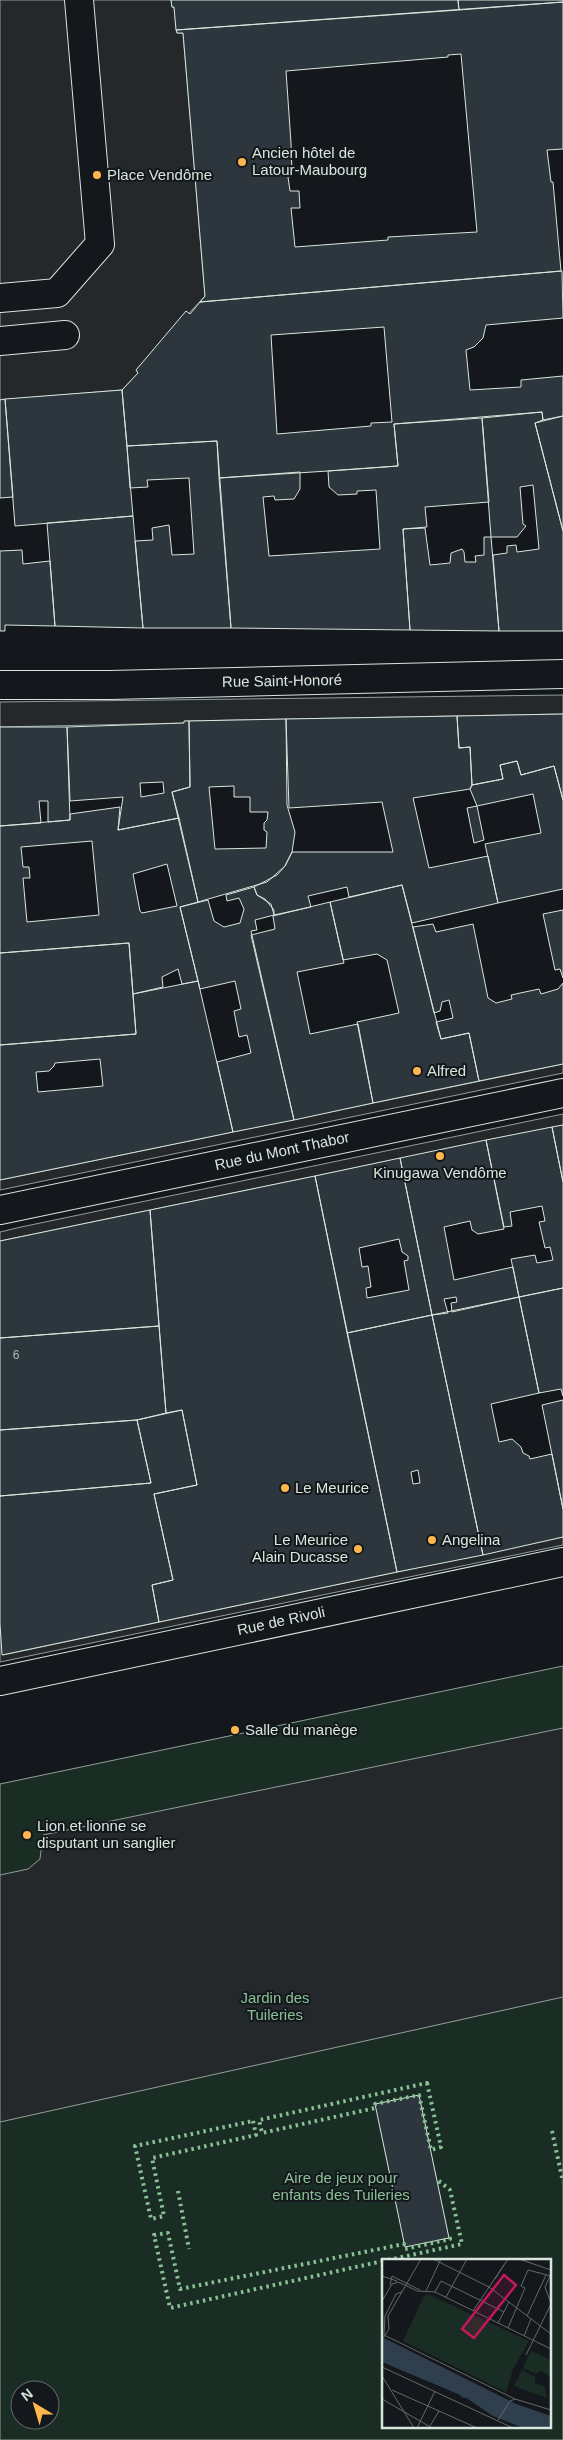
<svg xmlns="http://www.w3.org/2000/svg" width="563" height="2440" font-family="Arial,sans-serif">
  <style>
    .green { fill: #1a2d24; stroke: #939e99; fill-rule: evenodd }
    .parking { fill: #24282b; stroke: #939e99 }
    .building { fill: #2c363c; stroke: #d8e6dc; fill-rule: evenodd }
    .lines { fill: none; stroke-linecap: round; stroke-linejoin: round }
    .minor-casing { stroke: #d8e6dc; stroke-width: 30 }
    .minor { stroke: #14181c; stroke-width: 28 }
    .hedge { stroke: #8ac095; stroke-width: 4; stroke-dasharray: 2.5 4; stroke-linecap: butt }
    .poi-dot { fill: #ffb74d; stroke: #14181c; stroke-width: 2 }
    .labels { text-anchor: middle; stroke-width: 4; stroke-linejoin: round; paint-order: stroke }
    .number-label { font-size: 12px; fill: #adbab4 }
    .poi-label { font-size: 15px; fill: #d8e6dc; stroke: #14181c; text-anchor: start }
    .street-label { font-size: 15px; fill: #d8e6dc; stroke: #14181c }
    .park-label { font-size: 15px; fill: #8ac095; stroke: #14181c }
    .inset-river { fill: none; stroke: #2f3f4d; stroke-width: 2.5 }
    .inset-road { fill: none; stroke: #626a69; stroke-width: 1 }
    .view { fill: #c2185b; fill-opacity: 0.15; stroke: #c2185b; stroke-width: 2.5 }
    .inset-edge { fill: none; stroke: #d8e6dc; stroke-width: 2.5 }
  </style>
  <rect width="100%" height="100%" fill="#14181c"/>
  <path class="green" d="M 563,1666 L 563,2440 L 0,2440 L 0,1784 ZM 383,2260 L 549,2260 L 549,2426 L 383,2426 ZM 20,2390 L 50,2390 L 50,2420 L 20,2420 Z"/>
  <path class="parking" d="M 0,0 L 171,0 L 172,7 L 174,7 L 177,33 L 183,33 L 205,296 L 136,370 L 138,373 L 122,390 L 0,400 Z
    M 563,695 L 563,714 L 236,720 L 185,721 L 184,723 L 0,727 L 0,702 Z
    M 563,1064 L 563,1073 L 0,1190 L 0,1180 Z
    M 563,1114 L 563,1125 L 0,1241 L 0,1232 L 21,1227 Z
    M 563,1537 L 563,1545 L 0,1662 L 0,1624 L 3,1655 Z
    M 563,1728 L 563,1997 L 0,2122 L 0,1875 L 28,1869 L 40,1859 L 43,1835 Z"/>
  <path class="building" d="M 171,0 L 458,0 L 459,10 L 176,30 L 174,7 L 172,7 Z
    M 458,0 L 563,0 L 563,2 L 459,10 Z
    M 563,2 L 563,149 L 547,150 L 551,182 L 553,182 L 561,271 L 200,302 L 205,296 L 183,33 L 177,33 L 176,30 ZM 461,54 L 477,232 L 388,237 L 388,240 L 295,247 L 291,208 L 300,208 L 299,191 L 290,191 L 288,177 L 292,174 L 291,143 L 286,71 L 448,57 L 448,55 Z
    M 562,271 L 563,318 L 486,325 L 483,338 L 474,347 L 466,350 L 470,390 L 521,387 L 521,380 L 563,376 L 563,416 L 543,420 L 542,412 L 394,424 L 398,466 L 328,471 L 219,478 L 217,441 L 127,446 L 122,390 L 138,373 L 136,370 L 186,311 L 190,314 L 200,302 ZM 384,327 L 392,422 L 371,423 L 371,426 L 277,434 L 271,335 Z
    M 122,390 L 133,516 L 15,526 L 5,399 Z
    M 5,399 L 13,497 L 0,498 L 0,400 Z
    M 542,412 L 543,420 L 535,423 L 563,531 L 563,631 L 499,631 L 493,555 L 507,553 L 507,546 L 516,545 L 517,552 L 539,549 L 533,485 L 520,487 L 523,524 L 526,526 L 517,537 L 491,537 L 482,418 Z
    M 563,416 L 563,531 L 535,423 Z
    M 482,418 L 489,502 L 425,507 L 427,527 L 403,529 L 410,630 L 231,628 L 219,478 L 300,472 L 300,489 L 294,499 L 275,500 L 274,496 L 263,497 L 269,556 L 380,549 L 376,490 L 357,491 L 357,494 L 338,495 L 329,487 L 328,471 L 398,466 L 394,424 Z
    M 217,441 L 231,628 L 143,628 L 135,541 L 153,540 L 152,528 L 169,525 L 172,555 L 194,554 L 189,478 L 147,480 L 148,487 L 130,488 L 127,446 Z
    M 133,516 L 143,628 L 55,626 L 47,523 Z
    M 425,528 L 430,565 L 450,563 L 451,553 L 462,549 L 464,552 L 465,562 L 476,562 L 475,556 L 484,555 L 484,537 L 491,537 L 499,631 L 410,630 L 403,529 Z
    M 22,550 L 23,564 L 50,561 L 55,626 L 5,625 L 5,631 L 0,631 L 0,551 Z
    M 563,714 L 563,800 L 554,766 L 521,775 L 517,761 L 500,765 L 503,779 L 472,785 L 470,747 L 459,748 L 457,716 Z
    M 457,716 L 459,748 L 470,747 L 472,785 L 470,789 L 413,798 L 429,868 L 488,856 L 498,903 L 412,923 L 402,885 L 349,897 L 347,887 L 308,896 L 311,907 L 274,915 L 271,904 L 257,895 L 254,887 L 277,875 L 285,866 L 292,852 L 393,852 L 382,802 L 289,808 L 286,719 Z
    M 286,719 L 287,805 L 295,832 L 292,852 L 285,866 L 267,882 L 198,902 L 172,792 L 190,787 L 189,721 ZM 234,786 L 234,797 L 250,797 L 250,812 L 268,812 L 267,820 L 264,823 L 264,830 L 267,832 L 266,848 L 215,849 L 209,787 Z
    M 184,721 L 189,721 L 190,787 L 172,792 L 179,818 L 118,830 L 123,797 L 70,801 L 67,727 L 184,723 ZM 163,782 L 164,793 L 141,797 L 140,783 Z
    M 0,727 L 67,727 L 70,820 L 48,822 L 48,801 L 39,801 L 41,823 L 0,826 Z
    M 517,761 L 521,775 L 554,766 L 563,800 L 563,889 L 498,903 L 485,844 L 541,833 L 533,794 L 477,806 L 470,789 L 472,785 L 503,779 L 500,765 Z
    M 477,806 L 484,840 L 474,843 L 467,808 Z
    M 120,807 L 118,830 L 179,818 L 198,902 L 180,907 L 198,981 L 182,984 L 178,969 L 162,977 L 163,987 L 133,994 L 129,943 L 0,953 L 0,826 L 70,820 L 70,814 ZM 92,841 L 99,915 L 27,922 L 23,878 L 30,878 L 29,867 L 23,867 L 21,847 ZM 167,864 L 177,906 L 142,913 L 140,911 L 133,874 Z
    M 402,885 L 441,1039 L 469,1033 L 479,1081 L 373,1103 L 357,1022 L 399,1013 L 387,960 L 377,954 L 343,960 L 330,902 Z
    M 254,887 L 257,895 L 265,899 L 274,910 L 274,915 L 255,920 L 257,930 L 251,931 L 294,1120 L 233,1132 L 217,1062 L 251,1053 L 247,1035 L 239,1037 L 234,1011 L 241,1009 L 235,981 L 200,989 L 180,907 L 208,900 L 214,921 L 224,927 L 240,923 L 244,909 L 239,898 L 227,901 L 226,895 Z
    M 330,902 L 344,963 L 297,972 L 310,1034 L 358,1024 L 373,1103 L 294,1120 L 251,935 L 275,929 L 273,916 Z
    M 563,910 L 563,978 L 560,969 L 555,970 L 543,914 Z
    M 433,924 L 436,932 L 473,924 L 488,998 L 496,1003 L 512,999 L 511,995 L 539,989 L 541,994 L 558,989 L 563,983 L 563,1064 L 479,1081 L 469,1033 L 441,1039 L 436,1022 L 453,1018 L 449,1000 L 442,1002 L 440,1011 L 434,1013 L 413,927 Z
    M 129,943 L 136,1034 L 0,1045 L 0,953 Z
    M 198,981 L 233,1132 L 0,1180 L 0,1045 L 136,1034 L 133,994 ZM 100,1059 L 103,1086 L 38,1092 L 36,1072 L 49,1071 L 54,1066 L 55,1063 Z
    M 563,1125 L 563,1182 L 552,1127 Z
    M 552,1127 L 563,1182 L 563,1288 L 519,1297 L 511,1259 L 535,1255 L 537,1263 L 553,1260 L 550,1247 L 545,1248 L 539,1222 L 545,1221 L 542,1206 L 510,1212 L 512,1226 L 504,1227 L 486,1140 Z
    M 486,1140 L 504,1229 L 478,1234 L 472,1230 L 470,1221 L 444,1227 L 454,1280 L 513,1267 L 519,1297 L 452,1312 L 451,1303 L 457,1302 L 456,1297 L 444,1299 L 448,1313 L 432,1315 L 400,1158 Z
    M 400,1158 L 432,1315 L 347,1333 L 315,1176 ZM 399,1239 L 402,1252 L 408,1256 L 408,1260 L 404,1261 L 409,1290 L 367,1298 L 366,1288 L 371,1287 L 368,1266 L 362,1267 L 359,1248 Z
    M 315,1176 L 397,1572 L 159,1622 L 152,1585 L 173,1580 L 154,1494 L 197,1485 L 182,1410 L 166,1413 L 150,1210 Z
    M 150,1210 L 159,1326 L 0,1338 L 0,1241 Z
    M 563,1288 L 563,1396 L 561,1389 L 539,1393 L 519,1297 Z
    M 519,1297 L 539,1393 L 491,1404 L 499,1442 L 512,1439 L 521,1447 L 523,1453 L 529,1456 L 530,1459 L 552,1454 L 563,1509 L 563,1537 L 483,1555 L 432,1315 Z
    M 432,1315 L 483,1555 L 397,1572 L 347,1333 ZM 418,1470 L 420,1483 L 413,1484 L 411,1472 Z
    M 159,1326 L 166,1413 L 137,1420 L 0,1430 L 0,1338 Z
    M 563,1400 L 563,1509 L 542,1405 Z
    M 182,1410 L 197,1485 L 154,1494 L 173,1580 L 152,1585 L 159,1622 L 2,1655 L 0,1624 L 0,1496 L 151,1483 L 137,1420 Z
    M 137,1420 L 151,1483 L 0,1496 L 0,1430 Z
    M 419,2095 L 449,2238 L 405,2247 L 375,2104 Z"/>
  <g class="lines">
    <defs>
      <path id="minor" d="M 0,298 L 57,293 L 100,244 L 79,0
        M 0,341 L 65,335
        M 0,685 L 110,685 L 563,674
        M 0,1210 L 563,1093
        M 0,1681 L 563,1562"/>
    </defs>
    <use href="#minor" class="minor-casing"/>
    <use href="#minor" class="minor"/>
    <path class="hedge" d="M 427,2083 L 441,2147 L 431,2150 L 419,2095 L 375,2104 L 375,2108 L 262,2133 L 259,2120 Z
      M 253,2121 L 256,2135 L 152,2158 L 164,2216 L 151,2219 L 135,2146 Z
      M 552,2131 L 563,2182
      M 178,2191 L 189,2249
      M 388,2260 L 462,2244 L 450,2190 L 438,2180 L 439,2184
      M 383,2261 L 170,2308 L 154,2235 L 168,2233 L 180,2289 L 404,2244 L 405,2249 L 450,2239 L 449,2235"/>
  </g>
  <g class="poi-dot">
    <circle cx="242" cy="162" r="5"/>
    <circle cx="97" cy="175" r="5"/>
    <circle cx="417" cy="1071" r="5"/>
    <circle cx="440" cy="1156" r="5"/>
    <circle cx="285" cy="1488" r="5"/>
    <circle cx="432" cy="1540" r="5"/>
    <circle cx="358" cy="1549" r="5"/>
    <circle cx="235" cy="1730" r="5"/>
    <circle cx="27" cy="1835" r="5"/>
  </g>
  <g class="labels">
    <g class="number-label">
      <text x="16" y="1359">6</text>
    </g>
    <g class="poi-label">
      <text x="252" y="158">Ancien hôtel de<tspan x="252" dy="17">Latour-Maubourg</tspan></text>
      <text x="107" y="180">Place Vendôme</text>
      <text x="427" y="1076">Alfred</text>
      <text x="440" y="1178" text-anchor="middle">Kinugawa Vendôme</text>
      <text x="295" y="1493">Le Meurice</text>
      <text x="348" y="1545" text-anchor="end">Le Meurice<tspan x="348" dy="17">Alain Ducasse</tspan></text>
      <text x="442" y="1545">Angelina</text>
      <text x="245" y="1735">Salle du manège</text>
      <text x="37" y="1831">Lion et lionne se<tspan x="37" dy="17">disputant un sanglier</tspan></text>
    </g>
    <g class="street-label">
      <text transform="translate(282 681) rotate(-1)" y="5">Rue Saint-Honoré</text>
      <text transform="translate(282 1151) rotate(-12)" y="5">Rue du Mont Thabor</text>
      <text transform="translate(281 1621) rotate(-12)" y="5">Rue de Rivoli</text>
    </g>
    <g class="park-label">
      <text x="275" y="2003">Jardin des<tspan x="275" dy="17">Tuileries</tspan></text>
      <text x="341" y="2183">Aire de jeux pour<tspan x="341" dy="17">enfants des Tuileries</tspan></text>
    </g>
  </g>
  <g transform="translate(382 2259)">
    <rect width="169" height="169" fill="#14181c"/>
    <path d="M 46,35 L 147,82 L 131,110 L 124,133 L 21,82 L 42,37 ZM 149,92 L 169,101 L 168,117 L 159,112 L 154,115 L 141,109 ZM 140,111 L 153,118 L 153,124 L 163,128 L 165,139 L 132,127 Z" fill="#1a2d24"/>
    <path d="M 0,78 L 134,145 L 169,157 L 169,169 L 139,168 L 111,157 L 83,138 L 0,103 Z" fill="#2f3f4d"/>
    <path class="inset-river" d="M 0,85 L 124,145 L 169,161M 0,97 L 68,125 L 79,131 L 80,137 L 92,139 L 113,151 L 166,169"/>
    <path class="inset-road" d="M 51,0 L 107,28 L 169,75M 137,0 L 169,11M 169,15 L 163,28 L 169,44M 0,17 L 15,22M 113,20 L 122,6M 8,26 L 10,17 L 38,31M 25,27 L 35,32 L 53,33 L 169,90M 44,32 L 59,0M 53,33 L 59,22 L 122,53M 64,38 L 85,0M 0,42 L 10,25 L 16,23 L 25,27M 91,52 L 126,0M 145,57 L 164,16M 116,64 L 127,43M 126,69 L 143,29 L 139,27 L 146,11 L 169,17M 2,76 L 133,140 L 169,151M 2,76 L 3,57 L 14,35 L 20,33M 142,77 L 149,60M 0,81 L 7,70 L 6,57 L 39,0M 144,96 L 169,45M 0,108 L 131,169M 0,117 L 32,169M 10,131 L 95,169M 0,140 L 50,169M 116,161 L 128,142 L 133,140M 48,167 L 57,152M 35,169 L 53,132"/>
    <path class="view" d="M 122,16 L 134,26 L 92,79 L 80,70 Z"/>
    <rect width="169" height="169" class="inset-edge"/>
  </g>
  <g transform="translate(35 2405) rotate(322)"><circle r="24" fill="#14181c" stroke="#626a69"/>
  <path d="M0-4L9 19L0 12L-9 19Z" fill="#ffb74d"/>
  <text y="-8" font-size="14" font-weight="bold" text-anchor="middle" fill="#d8e6dc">N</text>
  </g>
</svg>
